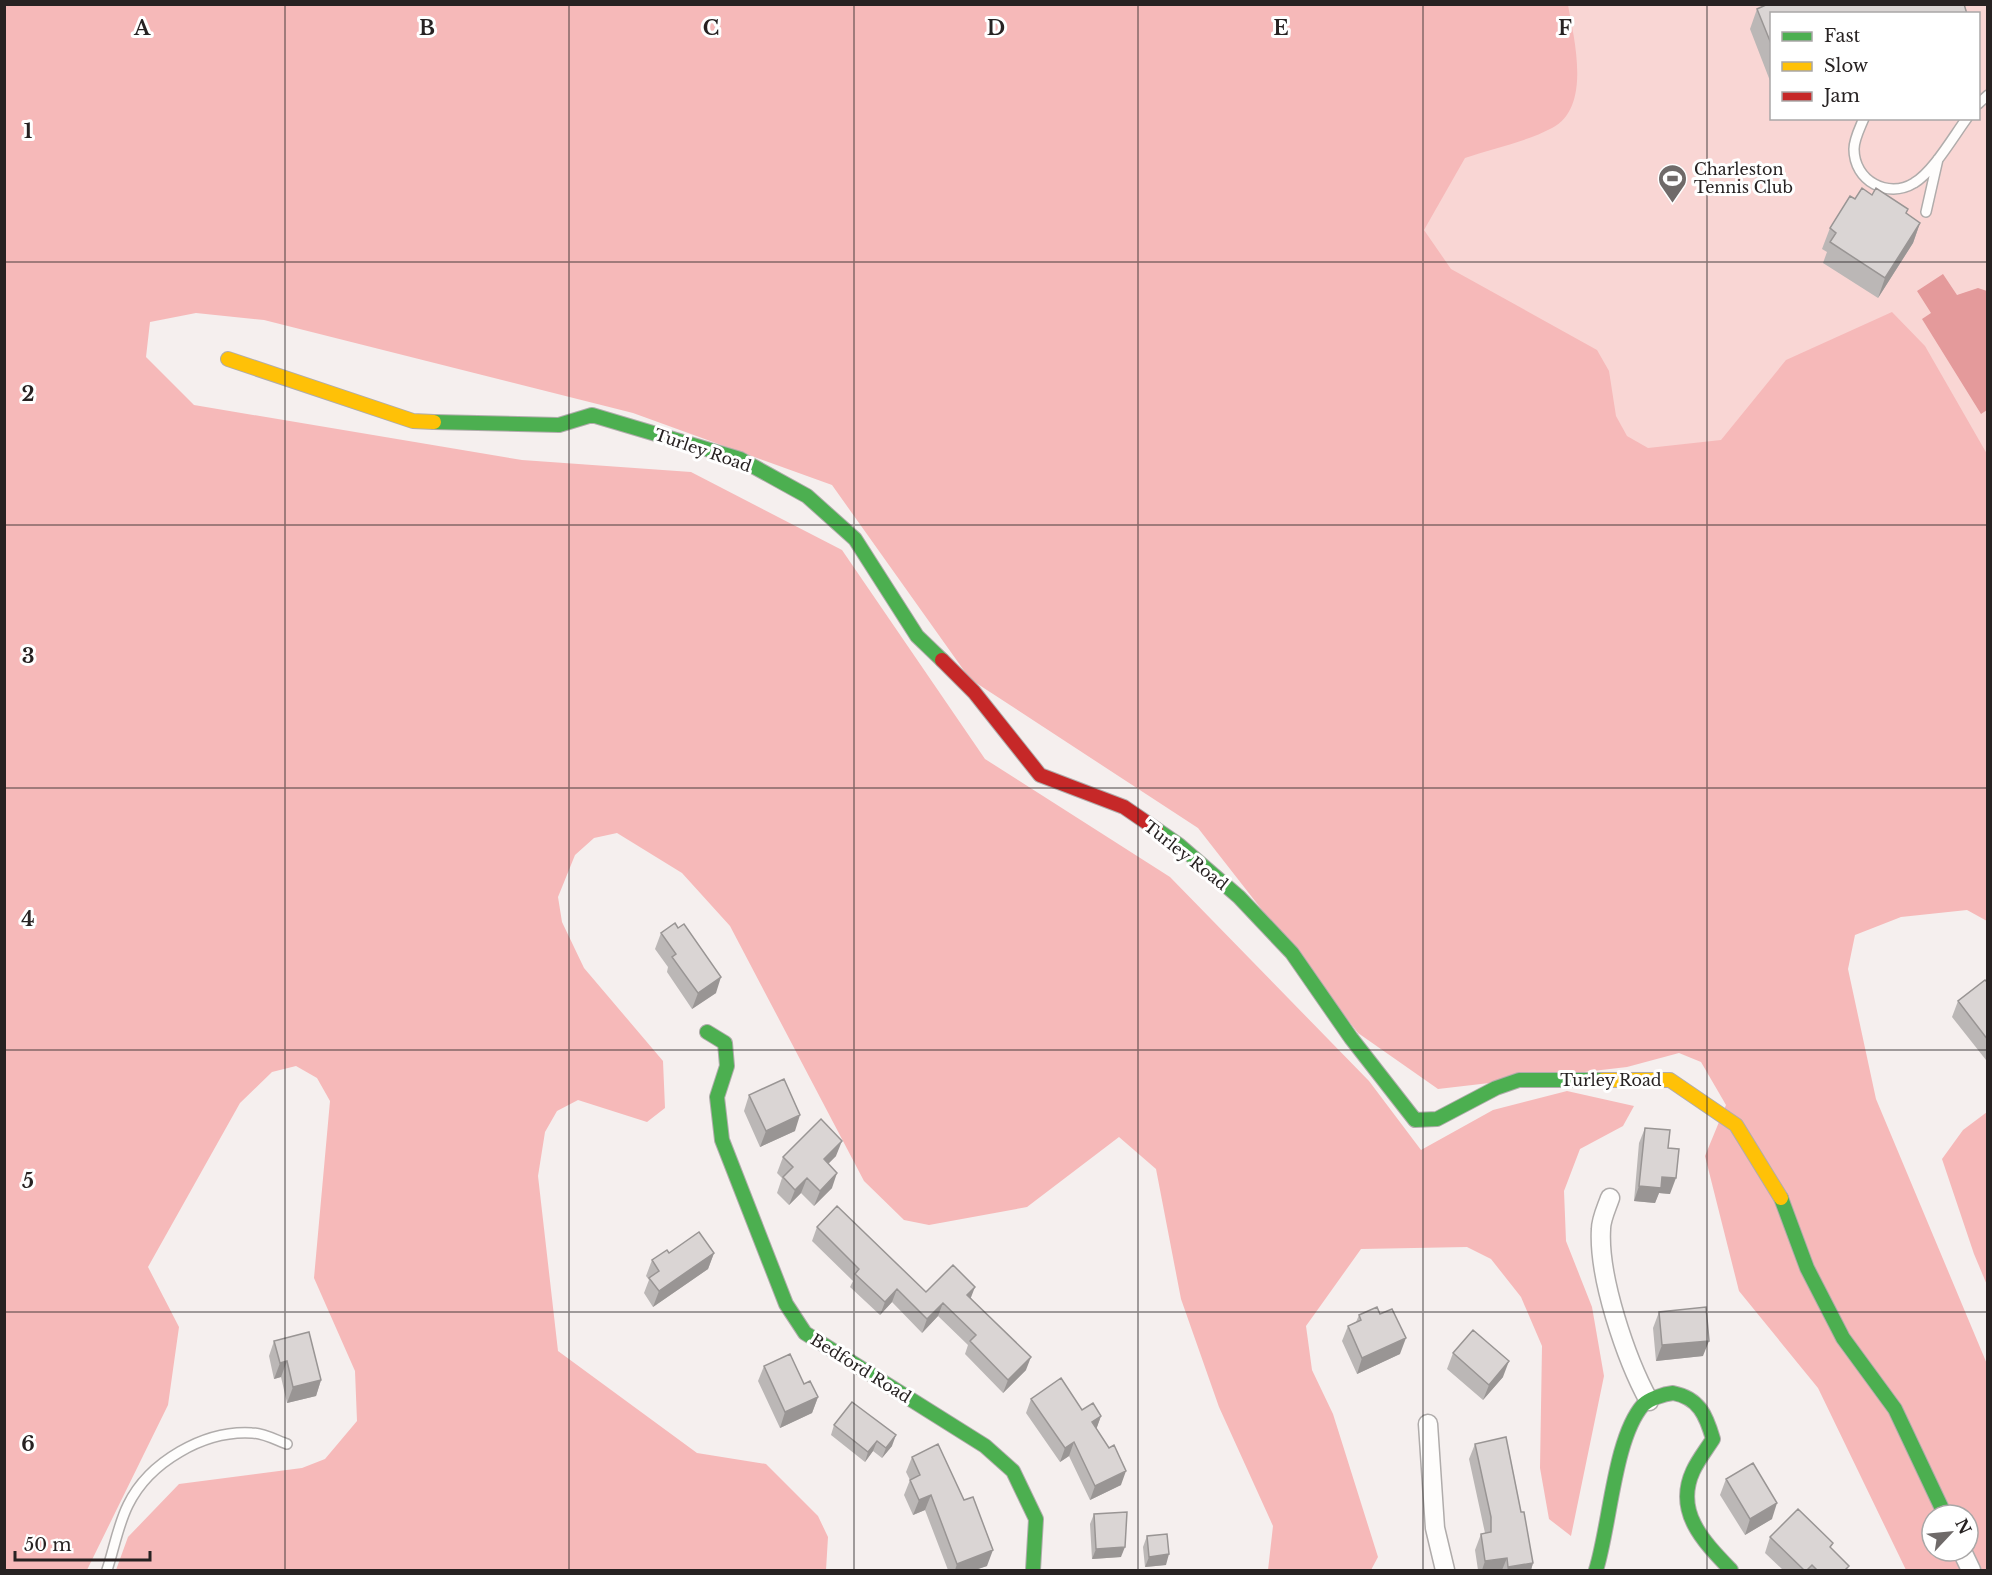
<svg xmlns="http://www.w3.org/2000/svg" width="1992" height="1575" font-family="'Libre Baskerville',serif">
  <style>
    .green { fill: #f9d6d4; fill-rule: evenodd }
    .forest { fill: #f6b9b9; fill-rule: evenodd }
    .water { fill: #e49a9b }
    .lines { fill: none; stroke-linecap: round; stroke-linejoin: round }
    .lane-casing { stroke: #b0acab; stroke-width: 12 }
    .street-casing { stroke: #b0acab; stroke-width: 21 }
    .fast-casing { stroke: #b0acab; stroke-width: 16 }
    .slow-casing { stroke: #b0acab; stroke-width: 16 }
    .jam-casing { stroke: #b0acab; stroke-width: 16 }
    .lane { stroke: #fefdfc; stroke-width: 9 }
    .street { stroke: #fefdfc; stroke-width: 18 }
    .fast { stroke: #4caf50; stroke-width: 14 }
    .slow { stroke: #ffc107; stroke-width: 14 }
    .jam { stroke: #c62828; stroke-width: 14 }
    .wall { fill: #bbb7b6 }
    .shaded-wall { fill: #999594 }
    .building { fill: #dad5d4; stroke: #999594; stroke-width: 1.5 }
    .grid { fill: none; stroke: #272222; stroke-width: 1.5; stroke-opacity: 0.55 }
    .labels { text-anchor: middle; stroke-width: 6; stroke-linejoin: round; paint-order: stroke }
    .poi-label { font-size: 16px; fill: #272222; stroke: #fff; text-anchor: start }
    .street-label { font-size: 16px; fill: #272222; stroke: #fff }
    .grid-label { font-size: 20px; text-anchor: middle; font-weight: bold; fill: #272222; stroke: #fff; stroke-width: 6; stroke-linejoin: round; paint-order: stroke }
  </style>
  <rect width="100%" height="100%" fill="#f5efee"/>
  <path class="green" d="M 1476,5 L 1987,5 L 1987,553 L 1692,537 L 1312,288 ZM 1772,14 L 1978,14 L 1978,118 L 1772,118 Z"/>
  <path class="forest" d="M 5,5 L 1568,5 C 1574,39 1592,107 1552,128 C 1526,142 1493,148 1465,158 L 1424,230 L 1451,269 L 1597,350 L 1609,371 L 1616,416 L 1627,436 L 1648,448 L 1721,440 L 1786,360 L 1892,312 L 1925,346 L 1987,454 L 1987,921 L 1967,910 L 1901,917 L 1855,935 L 1848,969 L 1876,1099 L 1987,1364 L 1987,1570 L 1906,1570 L 1818,1388 L 1739,1291 L 1705,1156 L 1726,1105 L 1701,1062 L 1679,1053 L 1627,1067 L 1438,1089 L 1358,1033 L 1198,828 L 970,679 L 832,485 L 633,413 L 264,320 L 196,313 L 150,322 L 146,357 L 194,405 L 522,460 L 691,472 L 842,550 L 985,759 L 1170,877 L 1369,1081 L 1421,1150 L 1493,1110 L 1567,1091 L 1634,1106 L 1623,1126 L 1580,1149 L 1564,1191 L 1566,1241 L 1592,1307 L 1604,1376 L 1571,1536 L 1549,1519 L 1540,1468 L 1542,1346 L 1521,1297 L 1491,1259 L 1467,1247 L 1361,1249 L 1306,1326 L 1312,1370 L 1333,1414 L 1378,1557 L 1371,1570 L 1268,1570 L 1273,1526 L 1219,1407 L 1181,1299 L 1156,1169 L 1119,1137 L 1027,1207 L 929,1225 L 904,1220 L 864,1181 L 730,926 L 682,873 L 617,833 L 594,838 L 575,855 L 558,897 L 562,922 L 584,968 L 663,1061 L 665,1108 L 647,1122 L 578,1100 L 557,1111 L 545,1132 L 538,1176 L 558,1351 L 697,1453 L 766,1464 L 818,1516 L 828,1537 L 826,1570 L 116,1570 L 128,1537 L 179,1484 L 302,1468 L 325,1459 L 357,1421 L 355,1371 L 314,1278 L 330,1101 L 317,1078 L 296,1066 L 272,1072 L 240,1103 L 148,1267 L 179,1327 L 168,1405 L 87,1570 L 5,1570 ZM 1932,1515 L 1968,1515 L 1968,1551 L 1932,1551 Z
    M 1987,1112 L 1987,1285 L 1974,1254 L 1942,1159 L 1963,1130 Z"/>
  <path class="water" d="M 1943,274 L 1957,295 L 1978,288 L 1987,291 L 1987,410 L 1981,414 L 1922,319 L 1931,313 L 1917,291 Z"/>
  <g class="lines">
    <defs>
      <path id="lane" d="M 1978,104 L 1988,95
        M 1864,118 C 1860,128 1854,139 1854,149 C 1854,181 1888,199 1914,183 C 1933,172 1953,137 1967,118
        M 1926,212 L 1938,159
        M 107,1570 C 114,1549 118,1525 128,1505 C 149,1462 204,1430 252,1433 C 263,1433 276,1440 287,1444"/>
      <path id="street" d="M 1610,1198 C 1607,1207 1601,1219 1601,1229 C 1598,1277 1626,1359 1649,1401
        M 1428,1424 L 1435,1528 L 1445,1570
        M 1962,1551 L 1971,1570"/>
      <path id="fast" d="M 434,422 L 559,425 L 592,415 L 740,459 L 807,496 L 855,539 L 917,636 L 942,660
        M 1156,829 L 1179,845 L 1239,897 L 1292,953 L 1351,1038 L 1415,1120 L 1437,1119 L 1496,1088 L 1519,1080 L 1603,1080
        M 707,1032 L 725,1043 L 727,1066 L 717,1097 L 722,1140 L 786,1304 L 805,1333 L 985,1446 L 1013,1471 L 1036,1519 L 1033,1570
        M 1781,1198 L 1807,1268 L 1843,1338 L 1895,1409 L 1945,1515
        M 1596,1570 C 1610,1526 1614,1438 1643,1405 C 1649,1399 1664,1394 1673,1393 C 1699,1398 1706,1415 1713,1439 C 1706,1450 1698,1460 1693,1471 C 1674,1512 1704,1542 1731,1570"/>
      <path id="slow" d="M 228,359 L 413,421 L 434,422
        M 1603,1080 L 1670,1080 L 1736,1125 L 1781,1198"/>
      <path id="jam" d="M 942,660 L 974,692 L 1040,775 L 1124,807 L 1156,829"/>
    </defs>
    <use href="#lane" class="lane-casing"/>
    <use href="#street" class="street-casing"/>
    <use href="#fast" class="fast-casing"/>
    <use href="#slow" class="slow-casing"/>
    <use href="#jam" class="jam-casing"/>
    <use href="#lane" class="lane"/>
    <use href="#street" class="street"/>
    <use href="#fast" class="fast"/>
    <use href="#slow" class="slow"/>
    <use href="#jam" class="jam"/>
  </g>
  <path class="wall" d="M 1757,9 L 1772,14 L 1772,86 L 1750,29 Z
    M 1872,195 L 1907,214 L 1920,223 L 1913,243 L 1878,298 L 1823,263 L 1827,252 L 1822,249 L 1830,228 L 1855,199 Z
    M 678,928 L 716,993 L 692,1009 L 667,972 L 668,967 L 655,949 L 661,933 Z
    M 1988,983 L 1988,1059 L 1986,1060 L 1952,1017 L 1958,1001 Z
    M 749,1095 L 795,1131 L 760,1147 L 744,1111 Z
    M 1645,1128 L 1668,1148 L 1670,1194 L 1659,1193 L 1655,1203 L 1634,1201 L 1639,1143 Z
    M 836,1156 L 828,1164 L 832,1188 L 814,1206 L 801,1193 L 789,1205 L 777,1193 L 782,1178 L 777,1173 L 783,1157 Z
    M 817,1227 L 926,1292 L 971,1298 L 1026,1370 L 1003,1393 L 965,1354 L 968,1345 L 938,1316 L 922,1333 L 892,1302 L 880,1315 L 850,1287 L 853,1281 L 812,1241 Z
    M 669,1253 L 714,1253 L 708,1269 L 653,1307 L 644,1293 L 649,1280 L 646,1276 L 652,1260 Z
    M 1659,1312 L 1703,1356 L 1656,1361 L 1653,1328 Z
    M 1380,1314 L 1400,1354 L 1357,1374 L 1342,1341 L 1348,1326 L 1356,1322 L 1359,1315 Z
    M 274,1341 L 321,1380 L 316,1396 L 287,1403 L 281,1377 L 274,1379 L 269,1356 Z
    M 1453,1353 L 1503,1377 L 1483,1400 L 1447,1369 Z
    M 764,1366 L 804,1384 L 818,1397 L 812,1413 L 780,1428 L 758,1381 Z
    M 1031,1399 L 1082,1410 L 1101,1416 L 1096,1429 L 1121,1485 L 1090,1500 L 1069,1456 L 1060,1462 L 1026,1413 Z
    M 834,1425 L 892,1446 L 882,1458 L 873,1451 L 865,1462 L 831,1435 Z
    M 1475,1444 L 1521,1512 L 1533,1563 L 1531,1570 L 1478,1570 L 1475,1550 L 1481,1534 L 1485,1533 L 1469,1459 Z
    M 912,1457 L 987,1566 L 975,1570 L 948,1570 L 925,1510 L 913,1515 L 904,1495 L 910,1480 L 906,1472 Z
    M 1726,1479 L 1772,1519 L 1745,1535 L 1720,1495 Z
    M 1094,1514 L 1121,1557 L 1092,1559 L 1090,1524 Z
    M 1147,1536 L 1166,1565 L 1145,1567 L 1143,1547 Z
    M 1770,1537 L 1831,1548 L 1848,1570 L 1783,1570 L 1765,1553 Z"/>
  <path class="shaded-wall" d="M 1920,223 L 1913,243 L 1878,298 L 1885,278 Z
    M 721,977 L 716,993 L 692,1009 L 698,993 Z
    M 800,1115 L 795,1131 L 760,1147 L 766,1131 Z
    M 842,1141 L 836,1156 L 818,1174 L 824,1159 Z
    M 837,1173 L 832,1188 L 814,1206 L 820,1191 Z
    M 1662,1177 L 1676,1178 L 1670,1194 L 1659,1193 L 1655,1203 L 1634,1201 L 1639,1186 Z
    M 807,1178 L 801,1193 L 789,1205 L 795,1190 Z
    M 714,1253 L 708,1269 L 653,1307 L 659,1291 Z
    M 975,1287 L 970,1300 L 967,1295 Z
    M 897,1289 L 892,1302 L 880,1315 L 885,1302 Z
    M 943,1303 L 938,1316 L 922,1333 L 927,1319 Z
    M 1406,1338 L 1400,1354 L 1357,1374 L 1362,1358 Z
    M 1709,1341 L 1703,1356 L 1656,1361 L 1662,1345 Z
    M 1031,1357 L 1026,1370 L 1003,1393 L 1008,1380 Z
    M 287,1361 L 281,1377 L 274,1379 L 280,1363 Z
    M 1509,1361 L 1503,1377 L 1483,1400 L 1489,1385 Z
    M 321,1380 L 316,1396 L 287,1403 L 293,1387 Z
    M 818,1397 L 812,1413 L 780,1428 L 785,1412 Z
    M 1101,1416 L 1096,1430 L 1092,1422 Z
    M 896,1435 L 892,1446 L 882,1458 L 886,1448 Z
    M 877,1441 L 873,1451 L 865,1462 L 868,1452 Z
    M 1074,1442 L 1069,1456 L 1060,1462 L 1065,1448 Z
    M 1126,1471 L 1121,1485 L 1090,1500 L 1095,1486 Z
    M 931,1495 L 925,1510 L 913,1515 L 919,1500 Z
    M 1777,1503 L 1772,1519 L 1745,1535 L 1750,1519 Z
    M 1125,1547 L 1121,1557 L 1092,1559 L 1096,1549 Z
    M 993,1550 L 987,1566 L 975,1570 L 955,1570 L 957,1564 Z
    M 1169,1554 L 1166,1565 L 1145,1567 L 1149,1557 Z
    M 1507,1558 L 1502,1570 L 1482,1570 L 1485,1561 Z
    M 1533,1563 L 1531,1570 L 1507,1570 L 1508,1567 Z"/>
  <path class="building" d="M 1768,4 L 1964,4 L 1967,14 L 1772,14 L 1772,46 L 1757,9 Z
    M 1862,188 L 1872,195 L 1876,188 L 1908,209 L 1906,213 L 1920,223 L 1885,278 L 1830,242 L 1836,233 L 1830,228 L 1850,196 L 1855,199 Z
    M 675,923 L 678,928 L 684,924 L 721,977 L 698,993 L 672,957 L 676,954 L 661,933 Z
    M 1985,980 L 1988,983 L 1988,1040 L 1958,1001 Z
    M 784,1079 L 800,1115 L 766,1131 L 749,1095 Z
    M 821,1119 L 842,1141 L 824,1159 L 837,1173 L 820,1191 L 807,1178 L 795,1190 L 783,1177 L 793,1167 L 783,1157 Z
    M 1645,1128 L 1670,1130 L 1668,1148 L 1679,1149 L 1676,1178 L 1662,1177 L 1661,1188 L 1639,1186 Z
    M 837,1206 L 926,1292 L 953,1265 L 975,1287 L 967,1295 L 1031,1357 L 1008,1380 L 970,1341 L 976,1335 L 943,1303 L 927,1319 L 897,1289 L 885,1302 L 855,1274 L 859,1269 L 817,1227 Z
    M 699,1232 L 714,1253 L 659,1291 L 649,1278 L 659,1271 L 652,1260 L 667,1250 L 669,1253 Z
    M 1377,1307 L 1380,1314 L 1392,1309 L 1406,1338 L 1362,1358 L 1348,1326 L 1361,1320 L 1359,1315 Z
    M 1706,1307 L 1709,1341 L 1662,1345 L 1659,1312 Z
    M 1473,1330 L 1509,1361 L 1489,1385 L 1453,1353 Z
    M 309,1332 L 321,1380 L 293,1387 L 287,1361 L 280,1363 L 274,1341 Z
    M 790,1354 L 804,1384 L 810,1381 L 818,1397 L 785,1412 L 764,1366 Z
    M 1061,1378 L 1082,1410 L 1093,1403 L 1101,1416 L 1092,1422 L 1109,1448 L 1114,1445 L 1126,1471 L 1095,1486 L 1074,1442 L 1065,1448 L 1031,1399 Z
    M 852,1402 L 896,1435 L 886,1448 L 877,1441 L 868,1452 L 834,1425 Z
    M 1506,1437 L 1521,1512 L 1524,1512 L 1533,1563 L 1508,1567 L 1507,1558 L 1485,1561 L 1481,1534 L 1491,1532 L 1491,1517 L 1475,1444 Z
    M 938,1444 L 964,1500 L 973,1497 L 993,1550 L 957,1564 L 931,1495 L 919,1500 L 910,1480 L 920,1475 L 912,1457 Z
    M 1753,1463 L 1777,1503 L 1750,1519 L 1726,1479 Z
    M 1798,1509 L 1833,1543 L 1830,1547 L 1849,1566 L 1845,1570 L 1817,1570 L 1812,1565 L 1807,1570 L 1804,1570 L 1770,1537 Z
    M 1127,1512 L 1125,1547 L 1096,1549 L 1094,1514 Z
    M 1167,1534 L 1169,1554 L 1149,1557 L 1147,1536 Z"/>
  <path class="grid" d="M 285,4 L 285,1570M 569,4 L 569,1570M 854,4 L 854,1570M 1138,4 L 1138,1570M 1423,4 L 1423,1570M 1707,4 L 1707,1570M 4,262 L 1988,262M 4,525 L 1988,525M 4,788 L 1988,788M 4,1050 L 1988,1050M 4,1312 L 1988,1312"/>
  <defs>
    <symbol id="stadium-pin" viewBox="-11 -11 22 30"><path d="M0 17L-7.5 6A9.5 9.5 0 1 1 7.5 6Z" fill="#6f6a69" stroke="#fff"/><path d="M0-5a6.5 5 0 1 0 0 10a6.5 5 0 1 0 0-10ZM-3.5-1.8h7v3.6h-7Z" fill="#fff"/></symbol>
  </defs>
  <g fill-rule="evenodd">
    <use href="#stadium-pin" x="1656" y="162" width="33" height="45"/>
  </g>
  <g class="labels">
    <g class="poi-label">
      <text x="1694" y="175">Charleston<tspan x="1694" dy="18">Tennis Club</tspan></text>
    </g>
    <g class="street-label">
      <text transform="translate(703 450) rotate(19)" y="6">Turley Road</text>
      <text transform="translate(1186 855) rotate(38)" y="6">Turley Road</text>
      <text x="1611" y="1086">Turley Road</text>
      <text transform="translate(861 1368) rotate(32)" y="6">Bedford Road</text>
    </g>
  </g>
  <g class="grid-label">
    <text x="142" y="35">A</text>
    <text x="427" y="35">B</text>
    <text x="711" y="35">C</text>
    <text x="996" y="35">D</text>
    <text x="1281" y="35">E</text>
    <text x="1565" y="35">F</text>
    <text x="28" y="138">1</text>
    <text x="28" y="401">2</text>
    <text x="28" y="663">3</text>
    <text x="28" y="926">4</text>
    <text x="28" y="1188">5</text>
    <text x="28" y="1451">6</text>
  </g>
  <rect width="1992" height="1575" fill="none" stroke="#272222" stroke-width="12"/>
  <rect x="1770" y="12" width="210" height="108" fill="#ffffff" stroke="#a9a7a7" stroke-width="1.5"/>
  <rect x="1782" y="32" width="30" height="9" fill="#4caf50" stroke="#a9a7a7" stroke-width="1.5"/>
  <text x="1824" y="42" font-size="18" fill="#272222">Fast</text>
  <rect x="1782" y="62" width="30" height="9" fill="#ffc107" stroke="#a9a7a7" stroke-width="1.5"/>
  <text x="1824" y="72" font-size="18" fill="#272222">Slow</text>
  <rect x="1782" y="92" width="30" height="9" fill="#c62828" stroke="#a9a7a7" stroke-width="1.5"/>
  <text x="1824" y="102" font-size="18" fill="#272222">Jam</text>
  <g transform="translate(1950 1533) rotate(64)"><circle r="28" fill="#ffffff" stroke="#a9a7a7" stroke-width="1.5"/>
  <path d="M0-4.5L10 22L0 15L-10 22Z" fill="#6f6a69"/>
  <text y="-9" font-size="16" font-weight="bold" text-anchor="middle" fill="#272222">N</text>
  </g>
  <path d="M15 1551v9h135v-9" fill="none" stroke="#272222" stroke-width="3"/>
  <text x="24" y="1551" font-size="18" fill="#272222" stroke="#ffffff" stroke-width="4.5" paint-order="stroke">50 m</text>
</svg>
